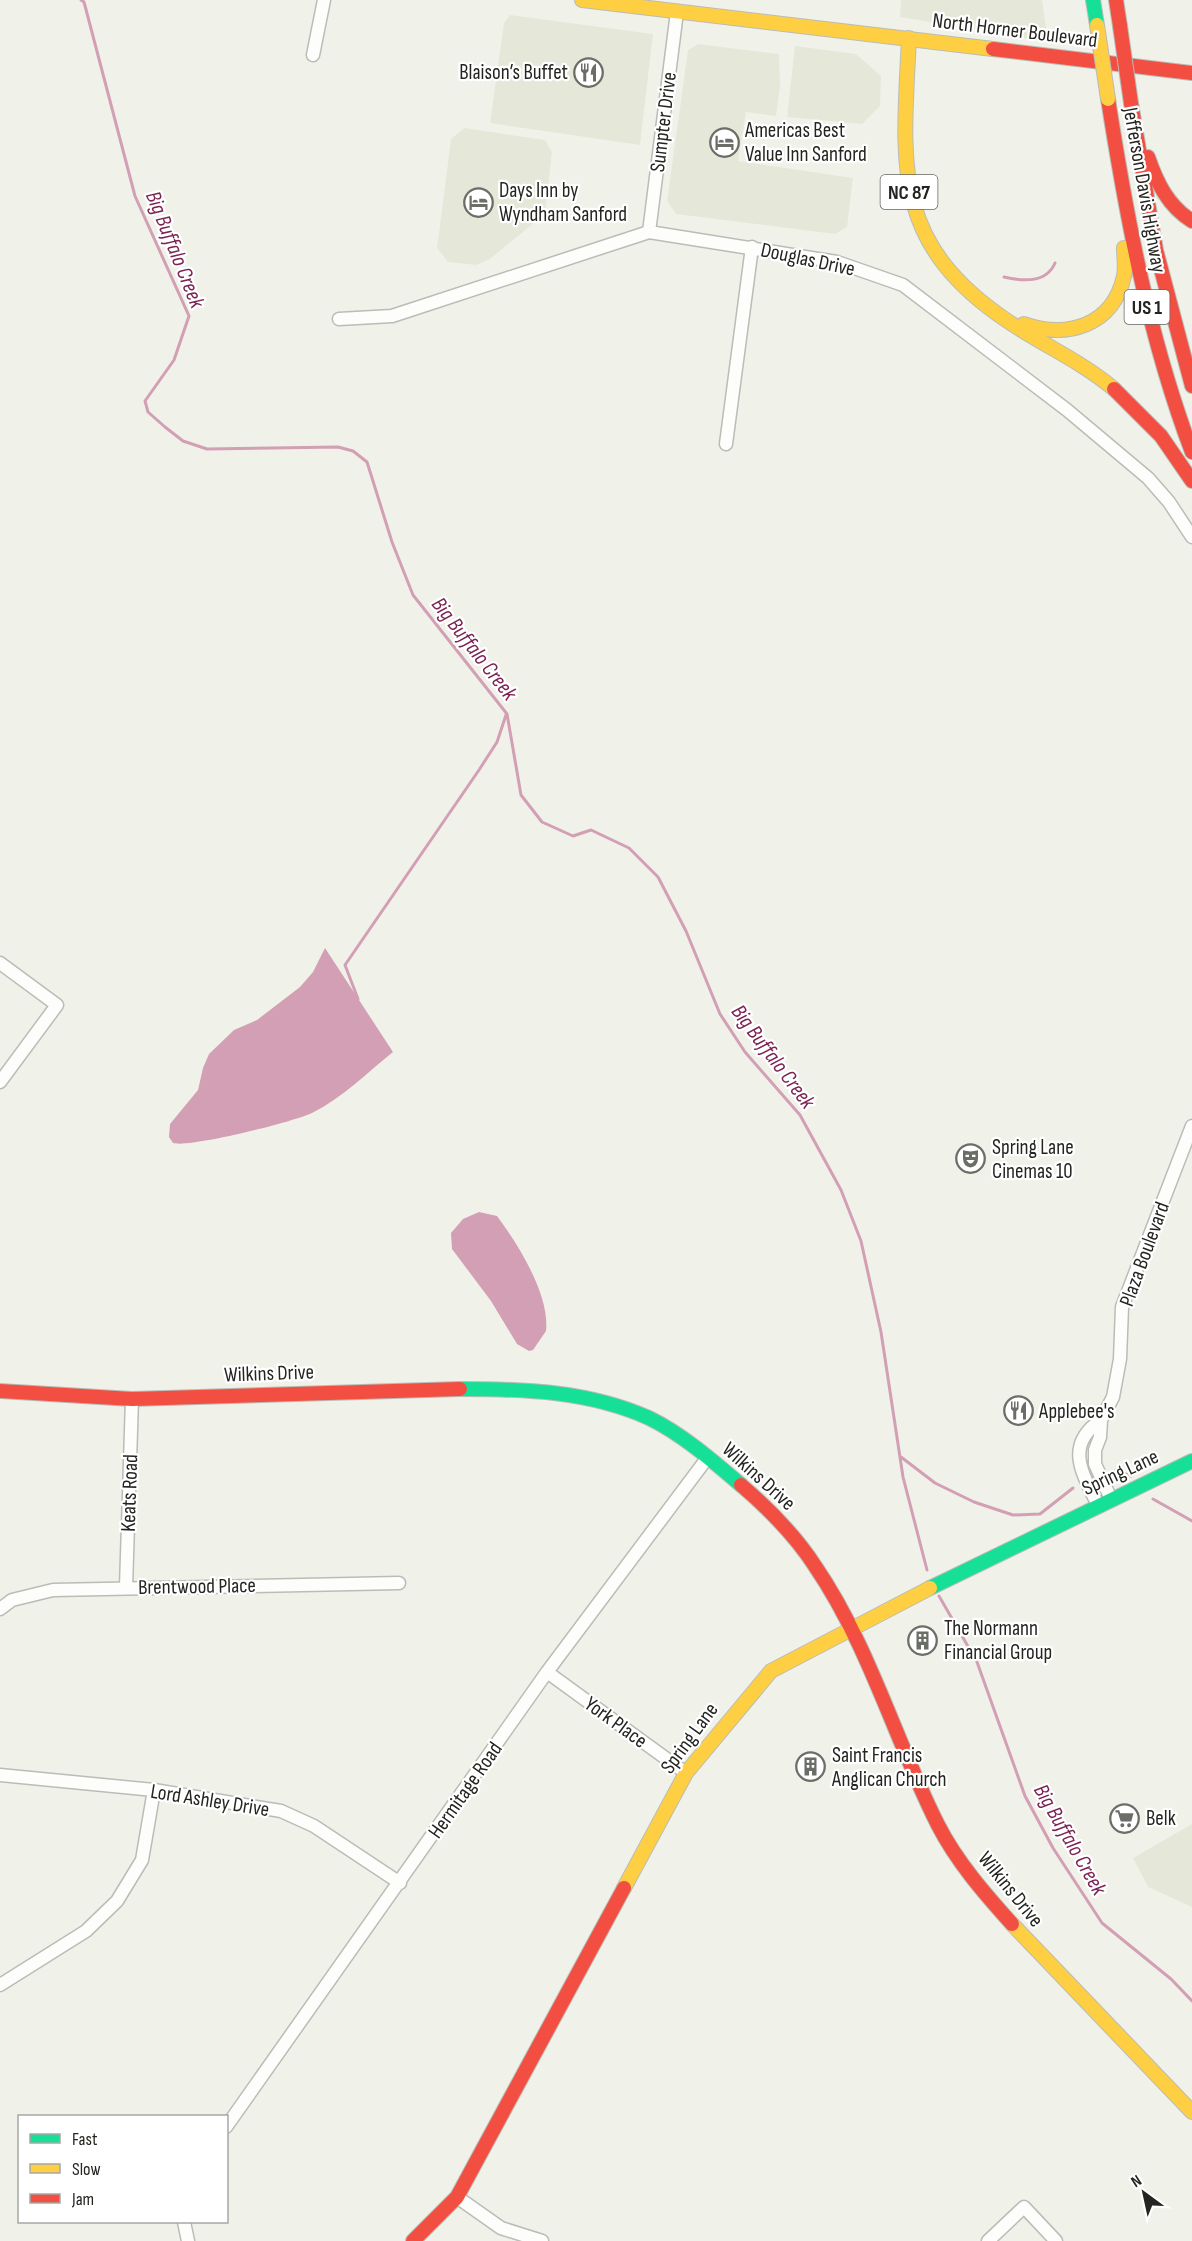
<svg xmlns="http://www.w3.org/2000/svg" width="1192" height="2241" font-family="'Sofia Sans Condensed',sans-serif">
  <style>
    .built { fill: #e5e8d9 }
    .water { fill: #d39fb5 }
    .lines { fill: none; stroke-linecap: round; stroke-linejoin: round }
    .stream { stroke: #d39fb5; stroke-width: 3 }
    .street-casing { stroke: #babcb6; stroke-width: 15 }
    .fast-casing { stroke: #babcb6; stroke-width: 16 }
    .slow-casing { stroke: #babcb6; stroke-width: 16 }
    .jam-casing { stroke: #babcb6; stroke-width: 16 }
    .street { stroke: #fdfdfc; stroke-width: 12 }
    .fast { stroke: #16e098; stroke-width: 14 }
    .slow { stroke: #ffcf43; stroke-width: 14 }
    .jam { stroke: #f24e42; stroke-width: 14 }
    .slow-bridge-casing { stroke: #babcb6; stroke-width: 16; stroke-linecap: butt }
    .jam-bridge-casing { stroke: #babcb6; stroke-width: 16; stroke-linecap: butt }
    .slow-bridge { stroke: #ffcf43; stroke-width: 14 }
    .jam-bridge { stroke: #f24e42; stroke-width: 14 }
    .labels { text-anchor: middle; stroke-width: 4.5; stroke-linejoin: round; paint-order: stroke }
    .shield { fill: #fff; stroke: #666663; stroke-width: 1.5 }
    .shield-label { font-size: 20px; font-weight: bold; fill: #242520 }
    .street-label { font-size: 21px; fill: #242520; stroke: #fff }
    .poi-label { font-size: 21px; fill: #242520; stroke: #fff; text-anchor: start }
    .water-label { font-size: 22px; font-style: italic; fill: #7c2353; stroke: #fff }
  </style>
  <rect width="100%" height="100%" fill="#f0f2ea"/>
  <path class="built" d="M 901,0 L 1042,0 L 1048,42 L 900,17 Z
    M 510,15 L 653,34 L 640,145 L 490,123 L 504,23 Z
    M 698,44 L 779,54 L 780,87 L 776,116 L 746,112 L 738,161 L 853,178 L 847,227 L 835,234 L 676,214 L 667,201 L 688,50 Z
    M 795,46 L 856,54 L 881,76 L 880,106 L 862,124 L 787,117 Z
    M 464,128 L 545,140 L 552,152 L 545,214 L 490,259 L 476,265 L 448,262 L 437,248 L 451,139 Z
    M 1192,1824 L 1192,1907 L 1148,1887 L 1133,1858 Z"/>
  <path class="water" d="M 325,948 L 393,1052 C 368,1072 342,1098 312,1113 C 293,1122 190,1148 173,1143 L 169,1137 L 170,1124 L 198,1090 L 203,1068 L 209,1054 L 234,1030 L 257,1020 L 300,987 L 313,972 Z
    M 479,1212 L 497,1216 C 518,1244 550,1295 546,1331 L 533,1350 L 529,1351 L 517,1344 L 491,1301 L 452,1249 L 451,1233 L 463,1219 Z"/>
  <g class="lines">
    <path class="stream" d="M 81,0 L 84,2 L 135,196 L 189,316 L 174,360 L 145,401 L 148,412 L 165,427 L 183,441 L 207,449 L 338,447 L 353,451 L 367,462 L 392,542 L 413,595 L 507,714 L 521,795 L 542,822 L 573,836 L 591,830 L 629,848 L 658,877 L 686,931 L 720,1014 L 745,1052 L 800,1115 L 841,1190 L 861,1241 L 881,1332 L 903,1477 L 927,1570
      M 1004,277 C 1022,281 1046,284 1055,263
      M 354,1000 L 358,999 L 345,965 L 479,770 L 497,742 L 506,715
      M 901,1457 L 935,1483 L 974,1502 L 1013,1515 L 1040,1514 L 1073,1488
      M 1116,1470 L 1131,1476
      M 1153,1499 L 1192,1521
      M 939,1596 L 977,1662 L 1025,1796 L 1053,1848 L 1102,1923 L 1171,1979 L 1192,2001"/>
    <defs>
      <path id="street" d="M 313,55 L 324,0
        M 649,232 L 677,12
        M 339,319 L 392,316 L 649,232 L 837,262 L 903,285 L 1067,410 L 1148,478 L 1169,502 L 1192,537
        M 726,444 L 752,247
        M 0,963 L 57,1005 L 0,1082
        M 1111,1499 L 1095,1464 L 1095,1450 L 1100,1437 L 1101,1420 L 1113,1397 L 1120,1359 L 1122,1307 L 1192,1126
        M 1098,1505 C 1082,1473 1064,1445 1101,1420
        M 126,1587 L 132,1399
        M 0,1609 L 12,1600 L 53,1590 L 399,1583
        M 547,1672 L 686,1773
        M 0,1775 L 154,1790 L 281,1811 L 314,1826 L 400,1883
        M 0,1985 L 86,1931 L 117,1901 L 142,1860 L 154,1790
        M 226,2127 L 547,1672 L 708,1457
        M 457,2197 L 501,2228 L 542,2241
        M 184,2222 L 188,2241
        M 988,2241 L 1024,2207 L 1056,2241"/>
      <path id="fast" d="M 1093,0 L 1097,25
        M 460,1389 C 525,1389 589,1391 649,1418 C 682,1434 713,1461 741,1485
        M 930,1588 L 1192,1461"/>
      <path id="slow" d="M 582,0 L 993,49
        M 909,38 C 903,163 890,241 1006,320 C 1041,344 1081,361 1114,389
        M 1024,324 C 1067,339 1113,326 1124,276 C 1126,267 1124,257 1124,248
        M 624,1888 L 686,1773 L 771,1671 L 930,1588
        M 1012,1924 L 1192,2112"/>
      <path id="jam" d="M 1116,0 L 1120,26
        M 993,49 L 1192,73
        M 1108,99 C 1127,220 1149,338 1192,452
        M 1131,103 L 1156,250 L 1192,386
        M 1148,157 C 1157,183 1168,206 1192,221
        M 1114,389 L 1161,436 L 1192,481
        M 0,1391 L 132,1399 L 460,1389
        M 741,1485 C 769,1509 795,1535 815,1566 C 869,1645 895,1740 938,1825 C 957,1862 985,1894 1012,1924
        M 413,2241 L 457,2197 L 624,1888"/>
    </defs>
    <use href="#street" class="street-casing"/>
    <use href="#fast" class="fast-casing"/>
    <use href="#slow" class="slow-casing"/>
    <use href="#jam" class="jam-casing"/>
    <use href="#street" class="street"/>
    <use href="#fast" class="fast"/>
    <use href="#slow" class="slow"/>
    <use href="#jam" class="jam"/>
    <defs>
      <path id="slow-bridge" d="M 1097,25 L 1108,99"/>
      <path id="jam-bridge" d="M 1120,26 L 1131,103"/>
    </defs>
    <use href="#slow-bridge" class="slow-bridge-casing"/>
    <use href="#jam-bridge" class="jam-bridge-casing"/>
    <use href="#slow-bridge" class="slow-bridge"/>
    <use href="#jam-bridge" class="jam-bridge"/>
  </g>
  <defs>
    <symbol id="restaurant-ring" viewBox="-11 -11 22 22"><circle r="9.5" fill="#fff" stroke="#6b6d67" stroke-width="1.5"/><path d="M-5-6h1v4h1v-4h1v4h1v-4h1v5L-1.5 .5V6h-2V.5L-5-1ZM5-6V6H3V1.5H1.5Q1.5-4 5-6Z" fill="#6b6d67"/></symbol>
    <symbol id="hotel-ring" viewBox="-11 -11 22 22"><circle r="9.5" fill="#fff" stroke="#6b6d67" stroke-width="1.5"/><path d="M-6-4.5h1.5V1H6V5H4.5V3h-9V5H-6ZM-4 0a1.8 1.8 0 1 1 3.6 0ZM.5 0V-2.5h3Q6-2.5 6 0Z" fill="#6b6d67"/></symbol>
    <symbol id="theatre-ring" viewBox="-11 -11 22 22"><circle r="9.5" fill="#fff" stroke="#6b6d67" stroke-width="1.5"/><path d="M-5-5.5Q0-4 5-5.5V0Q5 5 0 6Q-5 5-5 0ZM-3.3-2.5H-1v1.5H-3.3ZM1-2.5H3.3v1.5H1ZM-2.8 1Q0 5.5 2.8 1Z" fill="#6b6d67"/></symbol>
    <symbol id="building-ring" viewBox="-11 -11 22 22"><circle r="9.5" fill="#fff" stroke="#6b6d67" stroke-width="1.5"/><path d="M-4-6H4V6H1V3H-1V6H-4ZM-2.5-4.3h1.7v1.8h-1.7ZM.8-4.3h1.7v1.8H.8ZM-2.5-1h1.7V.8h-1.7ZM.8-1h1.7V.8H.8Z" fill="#6b6d67"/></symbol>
    <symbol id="supermarket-ring" viewBox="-11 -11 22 22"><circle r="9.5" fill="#fff" stroke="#6b6d67" stroke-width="1.5"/><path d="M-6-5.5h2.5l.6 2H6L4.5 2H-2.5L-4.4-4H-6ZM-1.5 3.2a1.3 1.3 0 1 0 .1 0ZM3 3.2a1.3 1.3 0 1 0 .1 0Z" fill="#6b6d67"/></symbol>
  </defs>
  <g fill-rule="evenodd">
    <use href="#restaurant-ring" x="572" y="56" width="33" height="33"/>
    <use href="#hotel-ring" x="708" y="126" width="33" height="33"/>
    <use href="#hotel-ring" x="462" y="186" width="33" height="33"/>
    <use href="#theatre-ring" x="954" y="1142" width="33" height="33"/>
    <use href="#restaurant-ring" x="1002" y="1394" width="33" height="33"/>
    <use href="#building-ring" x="906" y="1624" width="33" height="33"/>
    <use href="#building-ring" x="794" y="1750" width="33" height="33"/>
    <use href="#supermarket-ring" x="1108" y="1802" width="33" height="33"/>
  </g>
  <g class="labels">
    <g class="shield">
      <rect x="880.5" y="175" width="57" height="34" rx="4.5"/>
      <rect x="1124.5" y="290" width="45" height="34" rx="4.5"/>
    </g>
    <g class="shield-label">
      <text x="909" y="199">NC 87</text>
      <text x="1147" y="314">US 1</text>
    </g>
    <g class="street-label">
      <text transform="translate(1015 30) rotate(7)" y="7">North Horner Boulevard</text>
      <text transform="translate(663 122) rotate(-83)" y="7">Sumpter Drive</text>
      <text transform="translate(1145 190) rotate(80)" y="7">Jefferson Davis Highway</text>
      <text transform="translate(808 259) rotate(12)" y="7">Douglas Drive</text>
      <text transform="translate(1144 1254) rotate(-70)" y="7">Plaza Boulevard</text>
      <text transform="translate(269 1373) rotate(-2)" y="7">Wilkins Drive</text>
      <text transform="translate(1120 1472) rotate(-25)" y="7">Spring Lane</text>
      <text transform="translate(759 1476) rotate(42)" y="7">Wilkins Drive</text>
      <text transform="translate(129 1493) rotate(-88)" y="7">Keats Road</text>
      <text transform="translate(197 1586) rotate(-1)" y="7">Brentwood Place</text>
      <text transform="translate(616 1722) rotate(36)" y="7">York Place</text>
      <text transform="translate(689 1738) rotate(-54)" y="7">Spring Lane</text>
      <text transform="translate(465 1790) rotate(-55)" y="7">Hermitage Road</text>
      <text transform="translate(210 1800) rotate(9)" y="7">Lord Ashley Drive</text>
      <text transform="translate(1011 1889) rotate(51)" y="7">Wilkins Drive</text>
    </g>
    <g class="poi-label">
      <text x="568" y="79" text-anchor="end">Blaison’s Buffet</text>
      <text x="745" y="137">Americas Best<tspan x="745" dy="24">Value Inn Sanford</tspan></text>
      <text x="499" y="197">Days Inn by<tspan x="499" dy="24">Wyndham Sanford</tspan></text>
      <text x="992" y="1154">Spring Lane<tspan x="992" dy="24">Cinemas 10</tspan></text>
      <text x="1039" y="1418">Applebee's</text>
      <text x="944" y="1635">The Normann<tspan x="944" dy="24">Financial Group</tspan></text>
      <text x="832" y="1762">Saint Francis<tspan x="832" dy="24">Anglican Church</tspan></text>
      <text x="1146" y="1825">Belk</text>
    </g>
    <g class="water-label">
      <text transform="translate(176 249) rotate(68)" y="8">Big Buffalo Creek</text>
      <text transform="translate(475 648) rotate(52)" y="8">Big Buffalo Creek</text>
      <text transform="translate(774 1056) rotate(53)" y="8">Big Buffalo Creek</text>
      <text transform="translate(1071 1839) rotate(60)" y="8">Big Buffalo Creek</text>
    </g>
  </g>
  <rect x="18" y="2115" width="210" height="108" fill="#ffffff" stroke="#a7a8a6" stroke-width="1.5"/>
  <rect x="30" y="2134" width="30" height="9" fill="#16e098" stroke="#a7a8a6" stroke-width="1.5"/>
  <text x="72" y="2145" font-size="18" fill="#242520">Fast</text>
  <rect x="30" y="2164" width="30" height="9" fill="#ffcf43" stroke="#a7a8a6" stroke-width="1.5"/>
  <text x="72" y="2175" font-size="18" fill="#242520">Slow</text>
  <rect x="30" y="2194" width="30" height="9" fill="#f24e42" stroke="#a7a8a6" stroke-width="1.5"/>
  <text x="72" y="2205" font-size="18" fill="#242520">Jam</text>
  <g transform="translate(1144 2193) rotate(327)" stroke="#ffffff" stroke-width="4.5" paint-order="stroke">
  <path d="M0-4.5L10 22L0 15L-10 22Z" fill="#242520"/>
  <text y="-9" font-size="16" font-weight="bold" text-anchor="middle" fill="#242520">N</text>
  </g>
</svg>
